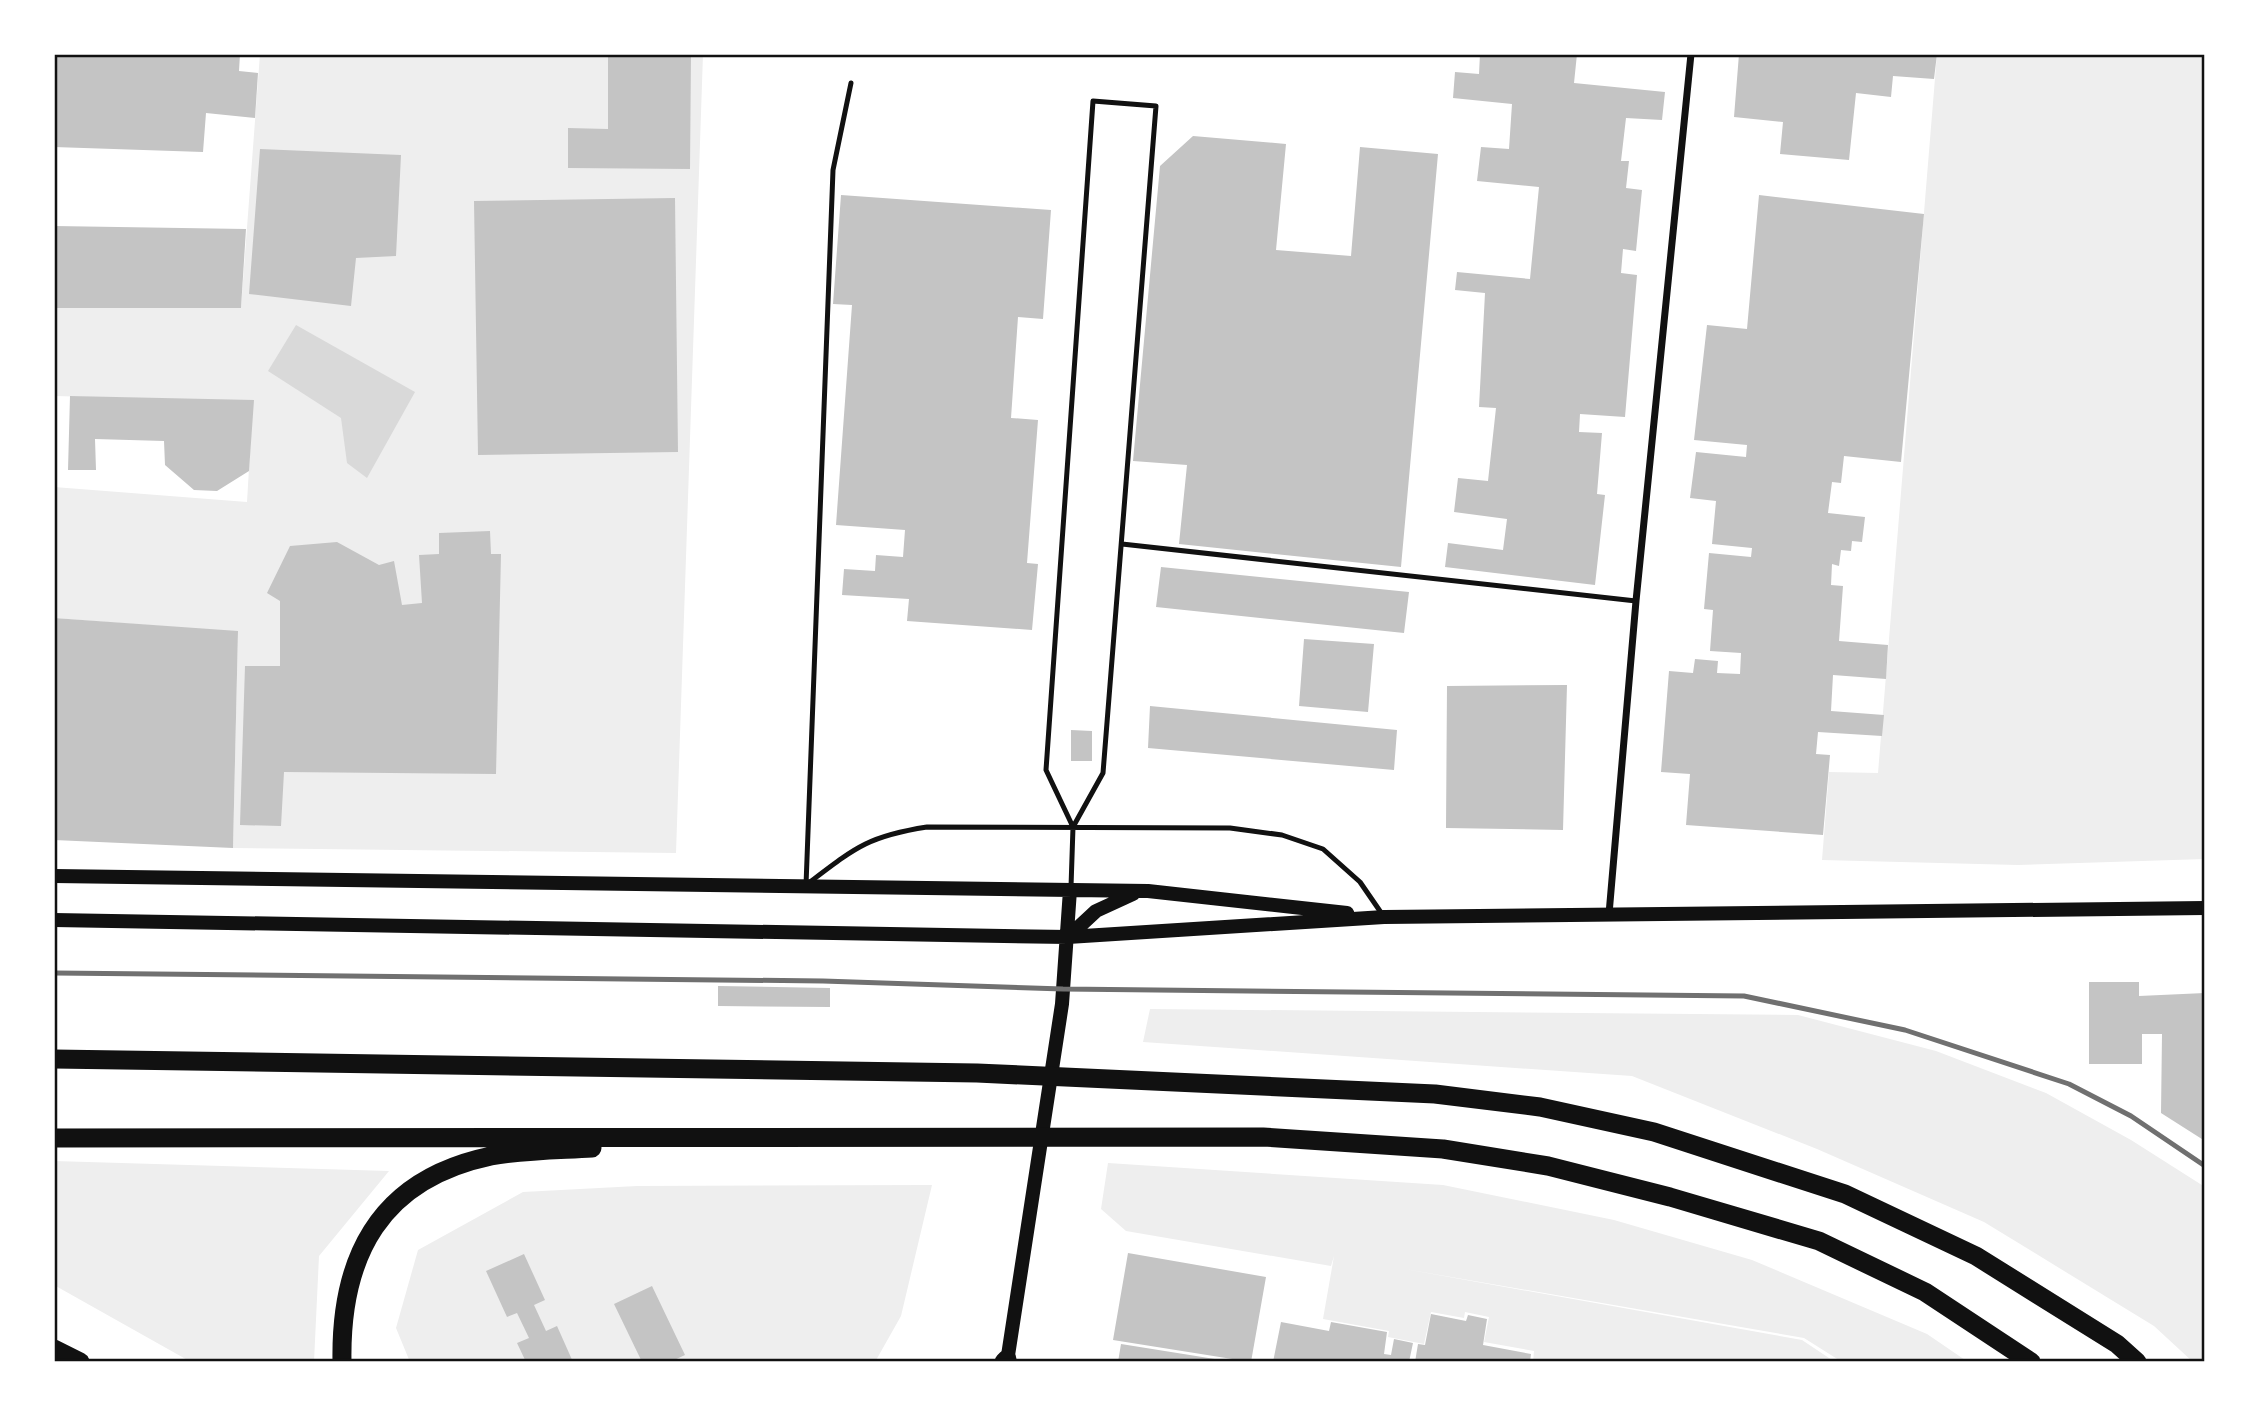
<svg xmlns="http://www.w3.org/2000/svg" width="2259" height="1416" font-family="'Fira Sans Condensed',sans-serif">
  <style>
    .green { fill: #eee }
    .water { fill: #d9d9d9 }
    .building { fill: #c4c4c4 }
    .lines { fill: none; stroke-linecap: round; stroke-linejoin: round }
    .service { stroke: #111; stroke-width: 5 }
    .minor { stroke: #111; stroke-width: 7 }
    .secondary { stroke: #111; stroke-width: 14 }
    .trunk { stroke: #111; stroke-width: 19 }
    .rail { stroke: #707070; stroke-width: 5 }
    .neatline { fill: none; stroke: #111; stroke-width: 2.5 }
  </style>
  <rect width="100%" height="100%" fill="#fff"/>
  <path class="green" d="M 260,54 L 703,54 L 676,853 L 233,848 L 238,632 L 54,618 L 54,487 L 247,502 L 253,401 L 54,396 L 54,308 L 241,308 Z
    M 1937,54 L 2205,54 L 2205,859 L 2018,865 L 1822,860 L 1829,772 L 1878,773 Z
    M 1150,1009 L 1798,1015 L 1936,1051 L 2046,1093 L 2131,1140 L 2205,1187 L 2205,1362 L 2193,1362 L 2154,1326 L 1984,1222 L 1817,1149 L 1632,1076 L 1143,1042 Z
    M 54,1161 L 389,1171 L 319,1256 L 314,1362 L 191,1362 L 54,1285 Z
    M 1108,1163 L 1443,1185 L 1614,1220 L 1752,1260 L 1927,1334 L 1968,1362 L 1842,1362 L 1804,1338 L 1399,1268 L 1802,1340 L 1835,1362 L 1533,1362 L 1534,1351 L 1484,1342 L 1489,1317 L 1465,1312 L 1464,1318 L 1431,1312 L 1424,1344 L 1388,1337 L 1389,1331 L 1323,1319 L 1334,1256 L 1331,1266 L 1126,1231 L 1101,1209 Z
    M 932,1185 L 901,1316 L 875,1362 L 410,1362 L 396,1328 L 418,1250 L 523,1192 L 637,1186 Z"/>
  <path class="water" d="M 296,325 L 415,392 L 367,478 L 347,463 L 341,418 L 268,371 Z"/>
  <path class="building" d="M 54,54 L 240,54 L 239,71 L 258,73 L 255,118 L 206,113 L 203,152 L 54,147 Z
    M 608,54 L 691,54 L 690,169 L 568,168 L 568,128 L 608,129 Z
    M 1480,54 L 1577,54 L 1574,83 L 1665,92 L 1662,120 L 1626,118 L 1621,161 L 1629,161 L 1626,188 L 1642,190 L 1636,251 L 1623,249 L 1621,273 L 1637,275 L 1625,417 L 1580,414 L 1579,432 L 1602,433 L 1597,494 L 1605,495 L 1595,585 L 1445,567 L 1448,543 L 1503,550 L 1507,519 L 1454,512 L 1458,478 L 1488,481 L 1496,408 L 1479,407 L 1485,293 L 1455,290 L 1457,272 L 1530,279 L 1539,187 L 1477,181 L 1481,147 L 1509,149 L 1512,104 L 1453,98 L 1455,72 L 1479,74 Z
    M 1739,54 L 1937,54 L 1934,79 L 1893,76 L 1891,97 L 1856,93 L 1849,160 L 1780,154 L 1783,122 L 1734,117 Z
    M 1193,136 L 1286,144 L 1276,250 L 1351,256 L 1360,147 L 1438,154 L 1401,567 L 1179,544 L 1187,465 L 1133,461 L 1160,166 Z
    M 260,149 L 401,155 L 396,256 L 356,258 L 351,306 L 249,294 Z
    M 841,195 L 1051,210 L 1043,319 L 1018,317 L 1011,418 L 1038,420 L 1027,563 L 1038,564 L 1032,630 L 907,621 L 909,599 L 842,595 L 844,569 L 875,571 L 876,555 L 903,557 L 905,530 L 836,525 L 852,305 L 833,304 Z
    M 1759,195 L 1924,214 L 1901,462 L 1844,456 L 1841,483 L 1832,482 L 1828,513 L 1865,517 L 1862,542 L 1852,541 L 1851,551 L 1841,550 L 1839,566 L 1832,564 L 1831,585 L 1843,586 L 1839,641 L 1888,645 L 1886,679 L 1833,675 L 1831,711 L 1884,715 L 1882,736 L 1818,732 L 1816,754 L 1830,755 L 1823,835 L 1686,825 L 1690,774 L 1661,772 L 1669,671 L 1693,673 L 1695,659 L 1718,661 L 1717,673 L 1740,674 L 1741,653 L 1710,651 L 1713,610 L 1704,609 L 1709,553 L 1751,557 L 1752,548 L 1712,544 L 1716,501 L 1690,498 L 1696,452 L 1746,457 L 1747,445 L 1694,440 L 1707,325 L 1747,329 Z
    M 675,198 L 678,452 L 478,455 L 474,201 Z
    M 54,226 L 246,229 L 241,308 L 54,308 Z
    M 70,396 L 254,400 L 249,471 L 217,491 L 194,490 L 165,465 L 164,441 L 95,439 L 96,470 L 68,470 Z
    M 490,531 L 491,554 L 501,554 L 496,774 L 284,772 L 281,826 L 240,825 L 245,666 L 280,666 L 280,601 L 267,593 L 290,546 L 337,542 L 379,565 L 394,561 L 402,605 L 422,603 L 419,555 L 439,554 L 439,533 Z
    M 1161,567 L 1409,592 L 1404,633 L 1156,607 Z
    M 54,618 L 238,631 L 233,848 L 54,840 Z
    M 1304,639 L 1374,644 L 1368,712 L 1299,706 Z
    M 1567,685 L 1563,830 L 1446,828 L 1447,686 Z
    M 1150,706 L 1397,730 L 1394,770 L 1148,748 Z
    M 1071,730 L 1092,731 L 1092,761 L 1071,761 Z
    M 2089,982 L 2139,982 L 2139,996 L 2205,993 L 2205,1141 L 2161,1113 L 2162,1034 L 2142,1034 L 2142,1064 L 2089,1064 Z
    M 718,986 L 830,988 L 830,1007 L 718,1006 Z
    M 1128,1253 L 1266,1277 L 1251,1362 L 1113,1340 Z
    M 524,1254 L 545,1300 L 534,1305 L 546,1331 L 557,1326 L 573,1362 L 526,1362 L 517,1343 L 529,1338 L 517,1313 L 507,1317 L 486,1271 Z
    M 652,1286 L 685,1355 L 670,1362 L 642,1362 L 614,1304 Z
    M 1431,1314 L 1466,1321 L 1468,1315 L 1487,1319 L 1483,1345 L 1531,1354 L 1530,1362 L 1415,1362 L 1418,1344 L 1425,1345 Z
    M 1281,1322 L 1329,1331 L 1331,1322 L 1387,1332 L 1384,1354 L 1391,1355 L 1394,1339 L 1413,1343 L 1409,1362 L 1273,1362 Z
    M 1121,1344 L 1221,1360 L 1220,1362 L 1118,1362 Z"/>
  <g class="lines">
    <path class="service" d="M 1122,544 L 1636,601
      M 810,882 C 856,847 869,836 927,827 L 1230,828 L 1282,835 L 1323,849 L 1360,882 L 1382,914
      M 806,885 L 833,170 L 851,83
      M 1071,887 L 1073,827 L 1103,773 L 1156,106 L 1093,101 L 1046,770 L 1073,827"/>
    <path class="minor" d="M 1609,914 L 1636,601 L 1691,54"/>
    <path class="secondary" d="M 54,876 L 1148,891 L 1347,913
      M 54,920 L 1068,937 L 1384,917 L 2205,908
      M 1068,937 L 1096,911 L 1133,894
      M 1007,1362 L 1062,1004 L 1070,890"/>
    <path class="trunk" d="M 54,1059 L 977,1073 L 1435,1094 L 1540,1107 L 1654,1132 L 1845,1194 L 1976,1256 L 2117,1344 L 2137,1362
      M 54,1138 L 1263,1137 L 1443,1149 L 1548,1166 L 1670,1197 L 1819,1241 L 1925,1292 L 2031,1362
      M 54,1349 L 80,1362
      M 342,1362 C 340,1255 381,1179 491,1156 C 524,1150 560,1150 592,1148
      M 1004,1362 L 1007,1359"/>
    <path class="rail" d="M 54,973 L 823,981 L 1063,989 L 1744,996 L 1905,1030 L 2069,1084 L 2131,1116 L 2205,1166"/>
  </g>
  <rect width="2259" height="1416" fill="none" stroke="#ffffff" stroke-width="112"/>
  <rect x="56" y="56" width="2147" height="1304" class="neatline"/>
</svg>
